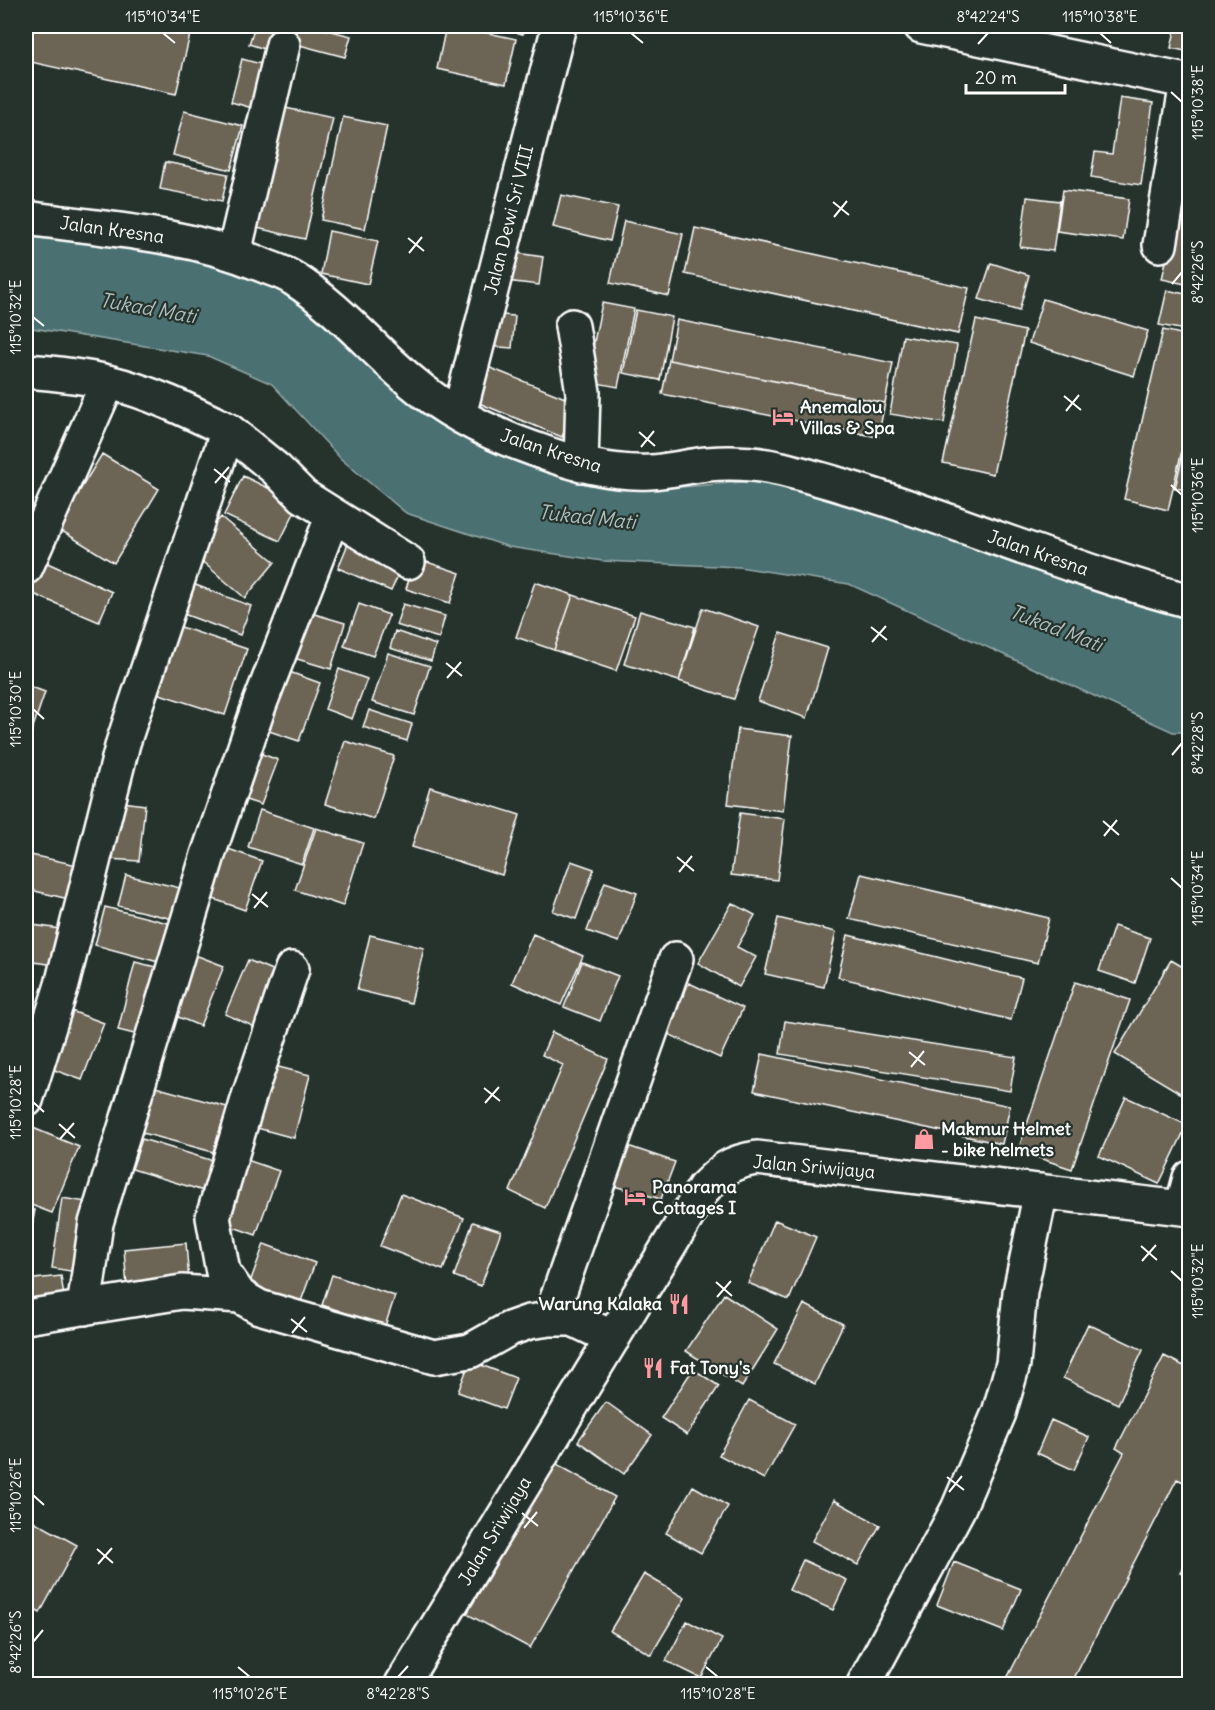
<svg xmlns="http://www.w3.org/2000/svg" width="1215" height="1710" font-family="Delius,sans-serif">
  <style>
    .water { fill: #4b6f71; stroke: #93a9aa; stroke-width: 1.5 }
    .building { fill: #6c6555; stroke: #fff; stroke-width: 1.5 }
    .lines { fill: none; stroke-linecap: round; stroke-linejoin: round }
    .minor-casing { stroke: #fff; stroke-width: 38 }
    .minor { stroke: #26332d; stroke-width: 33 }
    .ticks { fill: none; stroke: #fff; stroke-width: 2 }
    .labels { text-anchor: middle; stroke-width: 4.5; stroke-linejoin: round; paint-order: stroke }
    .street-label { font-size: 18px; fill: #fff; stroke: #26332d }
    .poi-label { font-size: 18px; font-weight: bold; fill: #fff; stroke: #26332d; text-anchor: start }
    .water-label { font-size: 20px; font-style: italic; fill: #aebebf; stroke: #26332d }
    .neatline { fill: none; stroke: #fff; stroke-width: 2 }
    .ticks-label { font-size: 15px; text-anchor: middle; fill: #fff }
  </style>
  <rect width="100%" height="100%" fill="#26332d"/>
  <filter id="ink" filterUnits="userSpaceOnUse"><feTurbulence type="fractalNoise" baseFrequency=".0167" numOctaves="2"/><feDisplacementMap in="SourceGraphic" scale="12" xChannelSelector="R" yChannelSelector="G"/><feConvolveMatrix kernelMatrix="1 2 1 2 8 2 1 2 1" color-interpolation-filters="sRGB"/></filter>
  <g filter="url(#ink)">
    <path class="water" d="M 26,232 L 221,262 L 291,288 L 363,342 L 596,481 L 681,487 L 779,479 L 1189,616 L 1189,732 L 1173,732 L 849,584 L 739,567 L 603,561 L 509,547 L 406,513 L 341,459 L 272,384 L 208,356 L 26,327 Z"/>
    <path class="building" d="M 26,26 L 192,26 L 176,94 L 26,61 Z
      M 255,26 L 269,26 L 280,29 L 274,52 L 249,44 Z
      M 293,26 L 312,26 L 351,36 L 345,57 L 288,42 Z
      M 446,26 L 456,26 L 516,39 L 506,84 L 437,69 Z
      M 490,26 L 525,26 L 523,34 Z
      M 1176,26 L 1190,26 L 1190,52 L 1171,48 Z
      M 242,59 L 268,66 L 256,109 L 231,102 Z
      M 1120,98 L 1153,103 L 1141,185 L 1091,177 L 1095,152 L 1112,154 Z
      M 276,106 L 333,118 L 305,239 L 248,226 Z
      M 184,111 L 243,126 L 231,170 L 173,155 Z
      M 343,117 L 387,126 L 365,229 L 321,220 Z
      M 165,162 L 228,174 L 222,201 L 160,189 Z
      M 1190,166 L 1190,213 L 1178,211 Z
      M 1063,190 L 1129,199 L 1123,240 L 1057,231 Z
      M 561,195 L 618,207 L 610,241 L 553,227 Z
      M 1027,197 L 1060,201 L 1053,251 L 1020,247 Z
      M 1176,217 L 1190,220 L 1190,285 L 1162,279 Z
      M 624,221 L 683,234 L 669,296 L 610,283 Z
      M 695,228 L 969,288 L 958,334 L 685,274 Z
      M 329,231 L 378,241 L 368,284 L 321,274 Z
      M 510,252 L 543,257 L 539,285 L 506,281 Z
      M 991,263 L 1029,275 L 1019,311 L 979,299 Z
      M 1167,290 L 1190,295 L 1190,331 L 1159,325 Z
      M 1043,299 L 1148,331 L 1134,376 L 1029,343 Z
      M 602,303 L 634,309 L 618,387 L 586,381 Z
      M 636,310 L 672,317 L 660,380 L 623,373 Z
      M 490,314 L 515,316 L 512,348 L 486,346 Z
      M 677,320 L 893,363 L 885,403 L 669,360 Z
      M 976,320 L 1025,331 L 993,474 L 943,463 Z
      M 1163,330 L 1190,336 L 1190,416 L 1168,510 L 1124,499 Z
      M 903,336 L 957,345 L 944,423 L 890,414 Z
      M 669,360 L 885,403 L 878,437 L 662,394 Z
      M 488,367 L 575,402 L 562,437 L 474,401 Z
      M 1190,424 L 1190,491 L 1175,488 Z
      M 102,454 L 159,489 L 114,563 L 57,528 Z
      M 243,476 L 299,503 L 280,541 L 224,515 Z
      M 221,517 L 275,562 L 245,598 L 191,552 Z
      M 350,539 L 404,562 L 391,591 L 338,568 Z
      M 415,558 L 460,573 L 450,603 L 406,589 Z
      M 43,561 L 112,592 L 99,622 L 29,592 Z
      M 185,581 L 251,606 L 240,635 L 173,610 Z
      M 535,582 L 573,595 L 554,650 L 516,637 Z
      M 573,595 L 635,616 L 616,671 L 554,650 Z
      M 359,604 L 389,615 L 373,656 L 344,646 Z
      M 403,604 L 445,616 L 439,638 L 396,625 Z
      M 703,608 L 759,627 L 734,699 L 679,681 Z
      M 301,610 L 345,623 L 331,669 L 287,656 Z
      M 640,611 L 695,627 L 679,681 L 624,664 Z
      M 169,623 L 247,649 L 225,715 L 147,690 Z
      M 395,631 L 436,645 L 431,661 L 390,648 Z
      M 780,633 L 828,648 L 807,718 L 758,701 Z
      M 388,653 L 430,666 L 414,715 L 372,702 Z
      M 281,669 L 320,683 L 299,741 L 260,728 Z
      M 339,669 L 367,679 L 352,719 L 325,709 Z
      M 26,685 L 45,692 L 26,748 Z
      M 369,710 L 412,724 L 407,741 L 363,727 Z
      M 738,729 L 792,736 L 783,811 L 728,804 Z
      M 345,741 L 394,756 L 374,819 L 325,804 Z
      M 254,751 L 278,760 L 261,805 L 237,797 Z
      M 430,787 L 520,815 L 502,875 L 412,847 Z
      M 114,801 L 145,805 L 139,861 L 108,859 Z
      M 260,810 L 314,828 L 302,864 L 248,847 Z
      M 740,813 L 785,819 L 777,880 L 731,875 Z
      M 316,828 L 363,843 L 343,906 L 295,890 Z
      M 220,846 L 262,861 L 245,910 L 202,895 Z
      M 26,854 L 82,866 L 73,900 L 26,889 Z
      M 571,861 L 594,869 L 576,919 L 553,911 Z
      M 861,874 L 1049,918 L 1038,963 L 849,919 Z
      M 126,875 L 180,888 L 173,919 L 118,906 Z
      M 605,882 L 637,893 L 619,942 L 587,931 Z
      M 732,903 L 755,915 L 737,947 L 756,957 L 739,987 L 698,963 Z
      M 105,907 L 176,925 L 166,964 L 95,945 Z
      M 778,918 L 836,932 L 824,987 L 765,974 Z
      M 26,924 L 60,929 L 55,965 L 26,961 Z
      M 1114,926 L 1150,938 L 1135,983 L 1099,971 Z
      M 533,934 L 583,956 L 561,1005 L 512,983 Z
      M 370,935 L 424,948 L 411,1003 L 357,990 Z
      M 848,935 L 1022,978 L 1011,1020 L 838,977 Z
      M 190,953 L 224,966 L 200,1026 L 166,1012 Z
      M 248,960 L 286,976 L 262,1030 L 225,1014 Z
      M 1171,960 L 1190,971 L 1190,1099 L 1115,1054 Z
      M 135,962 L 164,969 L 147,1037 L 118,1030 Z
      M 582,962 L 618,976 L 600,1021 L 564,1007 Z
      M 1075,982 L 1130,1000 L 1072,1169 L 1018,1151 Z
      M 689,983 L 743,1008 L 720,1058 L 666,1033 Z
      M 63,1008 L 104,1023 L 82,1080 L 41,1065 Z
      M 26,1017 L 33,1020 L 26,1041 Z
      M 785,1021 L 1016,1057 L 1010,1091 L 780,1054 Z
      M 552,1032 L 608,1059 L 545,1208 L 510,1191 L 563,1065 L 542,1055 Z
      M 762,1054 L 1010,1106 L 1002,1144 L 754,1091 Z
      M 263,1063 L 310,1075 L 294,1138 L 246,1125 Z
      M 141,1083 L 227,1107 L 213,1152 L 128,1129 Z
      M 1126,1097 L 1187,1125 L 1159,1184 L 1099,1156 Z
      M 33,1128 L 79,1147 L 52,1213 L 26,1203 L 26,1147 Z
      M 142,1139 L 220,1163 L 210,1193 L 132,1169 Z
      M 622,1144 L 675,1162 L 661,1199 L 610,1185 Z
      M 241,1158 L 279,1171 L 256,1235 L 219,1222 Z
      M 401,1194 L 464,1218 L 443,1270 L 380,1246 Z
      M 62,1198 L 93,1203 L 82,1273 L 52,1268 Z
      M 26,1208 L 35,1210 L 26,1257 Z
      M 775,1220 L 816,1237 L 789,1300 L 748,1283 Z
      M 473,1222 L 501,1231 L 481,1286 L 454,1276 Z
      M 186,1243 L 189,1282 L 127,1288 L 124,1249 Z
      M 264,1244 L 315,1263 L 296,1315 L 245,1296 Z
      M 332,1275 L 395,1296 L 385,1326 L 322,1305 Z
      M 61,1276 L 65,1304 L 26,1305 L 26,1280 Z
      M 724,1294 L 778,1329 L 742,1387 L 686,1351 Z
      M 804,1304 L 843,1324 L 815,1384 L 774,1364 Z
      M 1088,1324 L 1143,1350 L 1118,1404 L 1063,1378 Z
      M 1164,1356 L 1190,1369 L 1190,1485 L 1177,1479 L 1071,1684 L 1004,1684 L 1124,1453 L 1116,1448 Z
      M 470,1361 L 516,1378 L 504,1409 L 458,1392 Z
      M 693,1369 L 719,1386 L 687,1435 L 661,1418 Z
      M 749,1400 L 795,1424 L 764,1479 L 719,1455 Z
      M 606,1402 L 652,1435 L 624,1474 L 578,1441 Z
      M 1051,1420 L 1089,1437 L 1074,1470 L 1037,1453 Z
      M 553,1462 L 615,1497 L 530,1648 L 467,1614 Z
      M 693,1486 L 728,1506 L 701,1553 L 666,1533 Z
      M 834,1500 L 880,1525 L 858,1565 L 812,1541 Z
      M 26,1517 L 77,1545 L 40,1613 L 26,1605 Z
      M 1190,1555 L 1190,1578 L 1180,1573 Z
      M 803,1560 L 847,1580 L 833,1610 L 789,1590 Z
      M 954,1562 L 1021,1589 L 1003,1631 L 937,1605 Z
      M 644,1574 L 685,1598 L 651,1655 L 610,1631 Z
      M 687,1621 L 722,1639 L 701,1678 L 666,1661 Z"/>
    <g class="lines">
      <defs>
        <path id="minor" d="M 921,26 L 1190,82
          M 26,218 C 104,229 186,233 260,264 C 271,269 284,272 294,279 C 339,308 372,349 413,383 C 447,412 491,434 534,449 C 571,463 610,474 650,472 C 669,471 688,466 707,464 C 732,462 757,463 782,469 C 920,503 1051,565 1190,601
          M 1160,245 L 1187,82
          M 234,253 L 283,45
          M 572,326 L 583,392 L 581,465
          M 26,371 C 53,373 81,376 108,382 C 150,392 189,411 228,430 L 123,743 L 62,985 L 26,1100
          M 459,415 L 559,26
          M 228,430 L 276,469 L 303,496 L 408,562
          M 26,567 L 108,382
          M 292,969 L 250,1093 L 213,1217 L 223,1272 L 240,1296 L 259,1307 L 434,1357 L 470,1351 L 509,1329 L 529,1322 L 550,1319 L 573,1319 L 613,1338
          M 1182,1208 L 1190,1178
          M 84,1308 L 96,1223 L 208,855 L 260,703 L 333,515
          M 26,1317 L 182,1292 L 240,1296
          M 550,1319 L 676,959
          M 402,1684 L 704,1188 C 723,1169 730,1162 757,1158 L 1190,1209
          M 864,1684 L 958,1509 L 999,1413 L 1013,1364 L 1020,1292 L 1041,1191"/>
      </defs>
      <use href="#minor" class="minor-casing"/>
      <use href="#minor" class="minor"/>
    </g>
  </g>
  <path class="ticks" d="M 163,33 L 175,43M 631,33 L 643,43M 1100,33 L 1111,43M 978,44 L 988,33M 1171,92 L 1182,102M 833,202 L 849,215M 834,217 L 847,201M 408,238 L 424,251M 409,253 L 422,237M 1172,284 L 1182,272M 33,317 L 44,326M 1064,396 L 1081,410M 1066,411 L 1079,395M 639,432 L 655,446M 641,447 L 654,431M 214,469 L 230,482M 215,483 L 229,467M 1171,485 L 1182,495M 871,627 L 887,640M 872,642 L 886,626M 446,663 L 462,676M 447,678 L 461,662M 33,709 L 44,719M 1172,755 L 1182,743M 1103,821 L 1119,835M 1104,836 L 1117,820M 677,857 L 694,871M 679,872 L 692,856M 1171,878 L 1182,888M 252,894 L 268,907M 254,908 L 267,892M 909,1052 L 925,1065M 911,1067 L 924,1051M 484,1088 L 500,1101M 33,1102 L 44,1112M 485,1103 L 499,1087M 59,1124 L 75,1138M 60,1139 L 74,1123M 1141,1246 L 1157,1260M 1142,1261 L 1156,1245M 1171,1271 L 1182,1281M 716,1282 L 732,1296M 717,1297 L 731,1281M 291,1319 L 307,1332M 292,1333 L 305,1317M 947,1477 L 964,1490M 949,1492 L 962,1476M 33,1495 L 44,1505M 522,1513 L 538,1526M 524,1528 L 537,1512M 97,1549 L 113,1563M 98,1564 L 112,1548M 33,1642 L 43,1630M 238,1667 L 250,1677M 706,1667 L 718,1677M 398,1677 L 408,1666"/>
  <defs>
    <symbol id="hotel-bare" viewBox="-9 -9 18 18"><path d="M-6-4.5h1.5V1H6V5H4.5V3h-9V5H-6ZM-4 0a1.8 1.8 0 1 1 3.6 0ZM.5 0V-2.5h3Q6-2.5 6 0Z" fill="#ff9aa2" stroke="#26332d" stroke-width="2.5" paint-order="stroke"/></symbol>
    <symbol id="shop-bare" viewBox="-9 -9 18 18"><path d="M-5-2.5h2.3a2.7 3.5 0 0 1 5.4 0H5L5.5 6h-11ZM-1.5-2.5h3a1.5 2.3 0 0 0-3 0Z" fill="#ff9aa2" stroke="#26332d" stroke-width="2.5" paint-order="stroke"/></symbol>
    <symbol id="restaurant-bare" viewBox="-9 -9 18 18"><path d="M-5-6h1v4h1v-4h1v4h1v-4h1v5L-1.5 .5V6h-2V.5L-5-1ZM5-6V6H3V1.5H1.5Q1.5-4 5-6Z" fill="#ff9aa2" stroke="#26332d" stroke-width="2.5" paint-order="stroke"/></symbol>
  </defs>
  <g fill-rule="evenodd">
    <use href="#hotel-bare" x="768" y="402" width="30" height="30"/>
    <use href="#shop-bare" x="909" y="1124" width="30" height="30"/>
    <use href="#hotel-bare" x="620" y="1182" width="30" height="30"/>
    <use href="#restaurant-bare" x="664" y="1289" width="30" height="30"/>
    <use href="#restaurant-bare" x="638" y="1353" width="30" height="30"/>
  </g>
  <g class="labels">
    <g class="street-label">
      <text transform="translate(509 220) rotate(-76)" y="6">Jalan Dewi Sri VIII</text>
      <text transform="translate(112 230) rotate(8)" y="6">Jalan Kresna</text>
      <text transform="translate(551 451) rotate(18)" y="6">Jalan Kresna</text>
      <text transform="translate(1038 553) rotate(19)" y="6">Jalan Kresna</text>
      <text transform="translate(814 1167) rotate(5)" y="6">Jalan Sriwijaya</text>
      <text transform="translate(495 1531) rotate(-59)" y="6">Jalan Sriwijaya</text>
    </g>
    <g class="poi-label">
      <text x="800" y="413">Anemalou<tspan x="800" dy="21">Villas &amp; Spa</tspan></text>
      <text x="941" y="1135">Makmur Helmet<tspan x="941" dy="21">- bike helmets</tspan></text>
      <text x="652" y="1193">Panorama<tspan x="652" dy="21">Cottages I</tspan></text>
      <text x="662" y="1310" text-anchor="end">Warung Kalaka</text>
      <text x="670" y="1374">Fat Tony's</text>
    </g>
    <g class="water-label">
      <text transform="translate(148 308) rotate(10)" y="7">Tukad Mati</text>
      <text transform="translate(587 517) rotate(6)" y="7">Tukad Mati</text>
      <text transform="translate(1056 628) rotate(21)" y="7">Tukad Mati</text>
    </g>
  </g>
  <rect width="1215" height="1710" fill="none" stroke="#26332d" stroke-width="66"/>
  <path d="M966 84v9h99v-9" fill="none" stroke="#ffffff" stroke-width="3"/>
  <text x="975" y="84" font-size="18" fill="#ffffff" stroke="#26332d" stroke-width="4.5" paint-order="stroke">20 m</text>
  <rect x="33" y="33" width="1149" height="1644" class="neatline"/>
  <g class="ticks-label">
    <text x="163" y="22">115°10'34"E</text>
    <text x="631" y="22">115°10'36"E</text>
    <text x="988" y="22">8°42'24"S</text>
    <text x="1100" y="22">115°10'38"E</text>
    <text transform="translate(1198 102) rotate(-90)" y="5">115°10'38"E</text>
    <text transform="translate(1198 272) rotate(-90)" y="5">8°42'26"S</text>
    <text transform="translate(16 317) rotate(-90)" y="5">115°10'32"E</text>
    <text transform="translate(1198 495) rotate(-90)" y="5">115°10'36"E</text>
    <text transform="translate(16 709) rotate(-90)" y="5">115°10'30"E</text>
    <text transform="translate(1198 743) rotate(-90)" y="5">8°42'28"S</text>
    <text transform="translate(1198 888) rotate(-90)" y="5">115°10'34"E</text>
    <text transform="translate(16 1102) rotate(-90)" y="5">115°10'28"E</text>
    <text transform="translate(1198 1281) rotate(-90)" y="5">115°10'32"E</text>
    <text transform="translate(16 1495) rotate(-90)" y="5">115°10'26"E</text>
    <text transform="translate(16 1642) rotate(-90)" y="5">8°42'26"S</text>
    <text x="250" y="1699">115°10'26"E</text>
    <text x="398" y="1699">8°42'28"S</text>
    <text x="718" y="1699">115°10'28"E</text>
  </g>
</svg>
